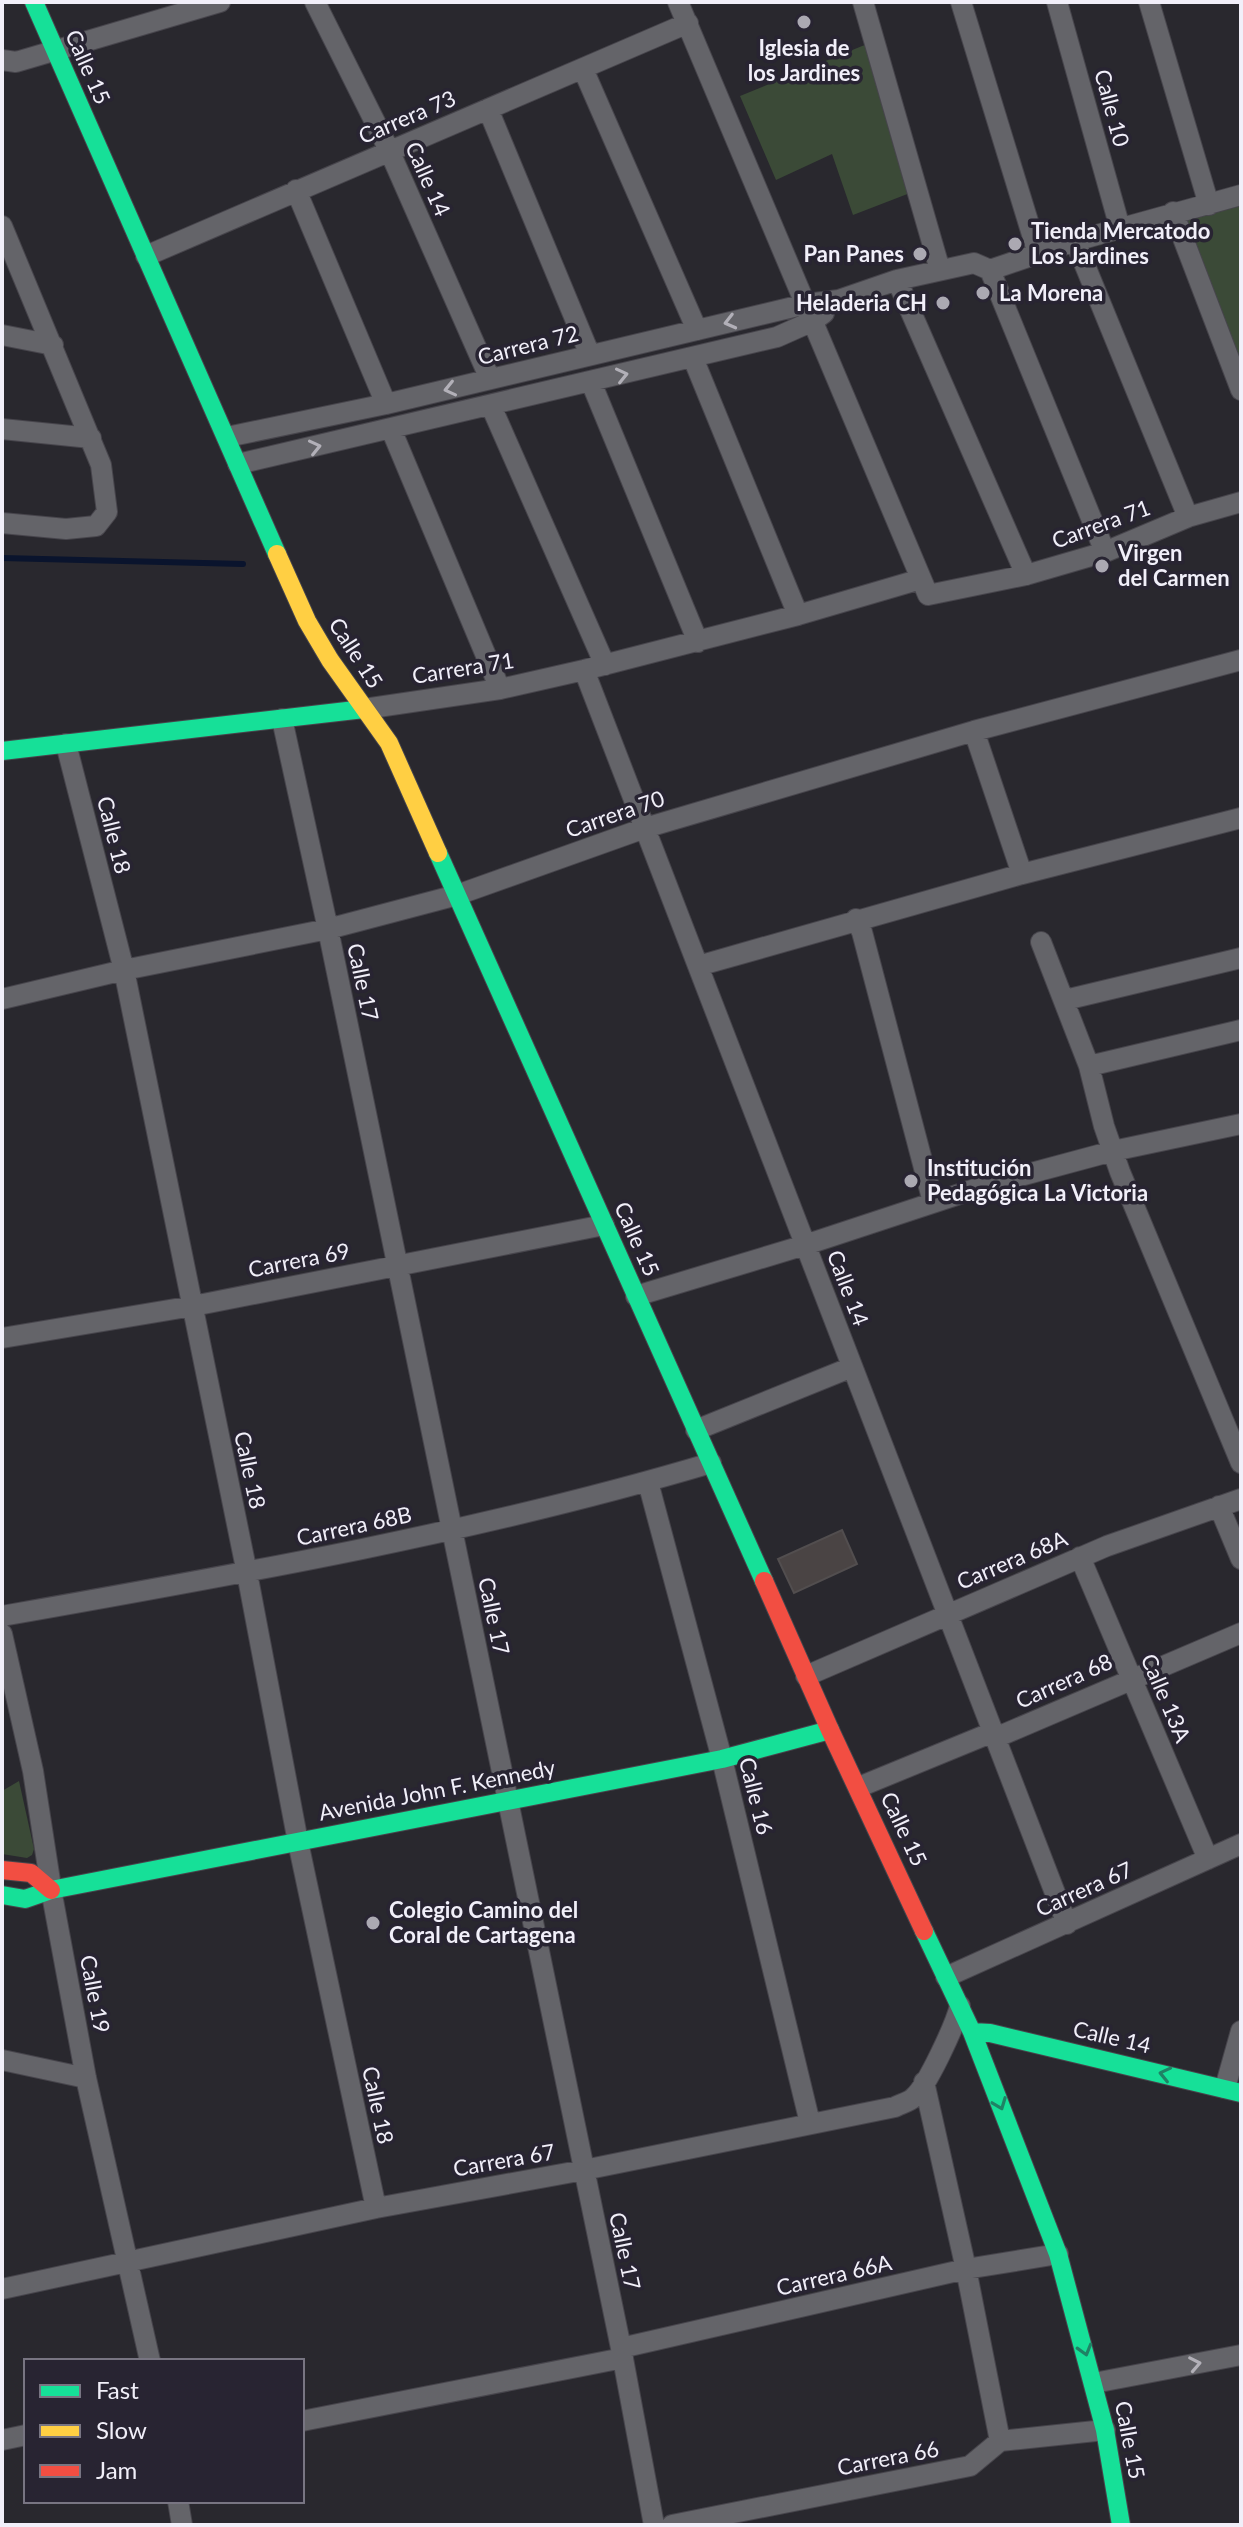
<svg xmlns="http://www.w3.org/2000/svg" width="1243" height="2527" font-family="Lato,sans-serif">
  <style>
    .green { fill: #3b4a37 }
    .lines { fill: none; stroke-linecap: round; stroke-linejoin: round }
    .stream { stroke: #0a142d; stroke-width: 6 }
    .building { fill: #4a4444; stroke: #524e4f; stroke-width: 2 }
    .street-casing { stroke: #47454c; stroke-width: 22 }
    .fast-casing { stroke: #47454c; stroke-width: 20 }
    .slow-casing { stroke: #47454c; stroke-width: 20 }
    .jam-casing { stroke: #47454c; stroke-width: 20 }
    .street { stroke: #646469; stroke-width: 20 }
    .fast { stroke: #16e098; stroke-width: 18 }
    .slow { stroke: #ffcf43; stroke-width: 18 }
    .jam { stroke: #f24e42; stroke-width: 18 }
    .oneway { stroke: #b2b0b8 }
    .oneway2 { stroke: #1f8265 }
    .poi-dot { fill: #aba9b2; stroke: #282432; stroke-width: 3 }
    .labels { text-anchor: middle; stroke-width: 7; stroke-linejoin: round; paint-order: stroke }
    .poi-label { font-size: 22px; font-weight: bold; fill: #f1eff9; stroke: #282432; text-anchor: start }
    .street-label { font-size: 22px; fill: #f1eff9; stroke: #282432 }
  </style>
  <rect width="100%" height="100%" fill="#29282e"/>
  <path class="green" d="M 867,44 L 910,193 L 853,215 L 832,154 L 776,180 L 740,96 Z
    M 1241,206 L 1241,366 L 1186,220 Z
    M 19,1781 L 34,1849 L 32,1855 L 27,1858 L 2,1854 L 2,1791 Z"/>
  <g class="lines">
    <path class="stream" d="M 2,558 L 243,564"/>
  </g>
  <path class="building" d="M 842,1530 L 857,1564 L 794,1593 L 778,1559 Z"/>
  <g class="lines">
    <defs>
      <path id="street" d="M 315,2 L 389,150 L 490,379
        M 678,2 L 928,595 L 1026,575 L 1105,552 L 1188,517 L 1241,502
        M 863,2 L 940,270
        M 961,2 L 1038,254
        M 1057,2 L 1120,228
        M 1149,2 L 1209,205
        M 2,60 L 16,62 L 220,2
        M 583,69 L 697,330
        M 488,109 L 590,355
        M 296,190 L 386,404
        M 1173,212 L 1241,390
        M 2,226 L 101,465 L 107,512 L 96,526 L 66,529 L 2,523
        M 1075,241 L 1188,517
        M 146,256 L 688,23
        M 990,270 L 1105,552
        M 897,280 L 1026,575
        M 2,335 L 53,345
        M 693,358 L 798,615
        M 591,382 L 698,642
        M 491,406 L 605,665
        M 2,429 L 91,438
        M 391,429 L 500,689
        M 227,437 L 386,404 L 806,304 L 839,300 L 897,280 L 974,263 L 990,270 L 1075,241 L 1241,195
        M 238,464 L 777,337 L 813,321 L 824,313
        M 584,670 L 1067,1924
        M 364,709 L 500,689 L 584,670 L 798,615 L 921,579
        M 282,719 L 328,929 L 621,2348 L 654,2525
        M 974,731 L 1022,874
        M 66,744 L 124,970 L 247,1573 L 298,1842 L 376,2208
        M 856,919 L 862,932 L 933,1202
        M 1041,942 L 1089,1066 L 1104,1126 L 1120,1172 L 1241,1463
        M 698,966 L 1022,874 L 1241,818
        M 2,999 L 124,970 L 328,929 L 457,895 L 645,828 L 974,731 L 1241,660
        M 1065,1000 L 1241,958
        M 1089,1066 L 1241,1030
        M 636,1296 L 805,1245 L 987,1185 L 1113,1151 L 1241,1124
        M 2,1338 L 193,1306 L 604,1225
        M 696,1430 L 852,1367
        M 648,1482 L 722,1759 L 810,2123
        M 1219,1506 L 1241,1559
        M 1080,1557 L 1208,1859
        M 2,1616 C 240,1574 479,1532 711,1463
        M 2,1634 L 33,1771 L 53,1900 L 86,2078 L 150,2361
        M 806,1676 L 1107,1546 L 1241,1499
        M 995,1738 L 1241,1633
        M 859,1787 L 993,1732
        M 946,1977 L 1241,1844
        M 2,2060 L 86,2078
        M 924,2082 L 966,2269 L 1000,2441
        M 1225,2088 L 1241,2031
        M 2,2289 L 376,2208 L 584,2170 L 895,2107 C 900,2104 909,2102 913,2098 C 927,2087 955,2025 960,2006
        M 621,2348 L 966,2269 L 1058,2254
        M 1094,2383 L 1241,2355
        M 302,2421 L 623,2358
        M 2,2440 L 26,2435
        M 178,2501 L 182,2525
        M 672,2525 L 970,2466 L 1000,2441 L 1105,2430"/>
      <path id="fast" d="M 34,2 L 277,554
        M 2,751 L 364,709
        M 438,853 L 764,1581
        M 2,1895 L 25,1899 L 51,1890 L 722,1759 L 830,1730
        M 924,1931 L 972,2032 L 1058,2254 L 1105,2430 L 1121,2525
        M 972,2032 L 990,2033 L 1241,2093"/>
      <path id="slow" d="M 277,554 L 307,621 L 330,660 L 389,743 L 438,853"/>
      <path id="jam" d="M 764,1581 L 830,1730 L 924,1931
        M 2,1870 L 31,1873 L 51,1890"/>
    </defs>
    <use href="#street" class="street-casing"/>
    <use href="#fast" class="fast-casing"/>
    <use href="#slow" class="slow-casing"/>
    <use href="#jam" class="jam-casing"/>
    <use href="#street" class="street"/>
    <use href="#fast" class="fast"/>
    <use href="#slow" class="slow"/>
    <use href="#jam" class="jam"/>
  </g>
  <defs><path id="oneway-chevron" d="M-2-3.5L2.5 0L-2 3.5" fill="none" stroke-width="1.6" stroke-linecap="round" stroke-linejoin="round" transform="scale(2)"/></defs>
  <g class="oneway">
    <use href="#oneway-chevron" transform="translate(730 322) rotate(166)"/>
    <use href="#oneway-chevron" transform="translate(622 375) rotate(-13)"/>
    <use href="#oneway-chevron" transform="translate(450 389) rotate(167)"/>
    <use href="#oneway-chevron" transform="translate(315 447) rotate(-13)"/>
    <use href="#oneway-chevron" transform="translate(1195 2364) rotate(-11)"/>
  </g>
  <g class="oneway2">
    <use href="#oneway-chevron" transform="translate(1165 2074) rotate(-167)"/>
    <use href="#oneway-chevron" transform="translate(1000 2104) rotate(69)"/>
    <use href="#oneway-chevron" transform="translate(1085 2350) rotate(74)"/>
  </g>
  <g class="poi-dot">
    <circle cx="804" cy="22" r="8"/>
    <circle cx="1015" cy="244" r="8"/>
    <circle cx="920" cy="254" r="8"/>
    <circle cx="983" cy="293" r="8"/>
    <circle cx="943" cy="303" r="8"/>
    <circle cx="1102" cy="566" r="8"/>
    <circle cx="911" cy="1181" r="8"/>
    <circle cx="373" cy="1923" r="8"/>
  </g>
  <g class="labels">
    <g class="poi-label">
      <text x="804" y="56" text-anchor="middle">Iglesia de<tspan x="804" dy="25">los Jardines</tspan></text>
      <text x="1031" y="239">Tienda Mercatodo<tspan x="1031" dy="25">Los Jardines</tspan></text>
      <text x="904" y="262" text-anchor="end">Pan Panes</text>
      <text x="999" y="301">La Morena</text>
      <text x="927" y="311" text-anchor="end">Heladeria CH</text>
      <text x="1118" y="561">Virgen<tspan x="1118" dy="25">del Carmen</tspan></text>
      <text x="927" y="1176">Institución<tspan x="927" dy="25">Pedagógica La Victoria</tspan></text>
      <text x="389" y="1918">Colegio Camino del<tspan x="389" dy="25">Coral de Cartagena</tspan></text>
    </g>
    <g class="street-label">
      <text transform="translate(88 67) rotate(66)" y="8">Calle 15</text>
      <text transform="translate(1112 108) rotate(75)" y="8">Calle 10</text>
      <text transform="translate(407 117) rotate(-23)" y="8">Carrera 73</text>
      <text transform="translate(428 179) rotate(66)" y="8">Calle 14</text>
      <text transform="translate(528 345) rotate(-14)" y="8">Carrera 72</text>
      <text transform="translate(1101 524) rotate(-20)" y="8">Carrera 71</text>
      <text transform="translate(356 653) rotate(57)" y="8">Calle 15</text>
      <text transform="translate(463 668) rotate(-9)" y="8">Carrera 71</text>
      <text transform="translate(615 814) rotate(-19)" y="8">Carrera 70</text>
      <text transform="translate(114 835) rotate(76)" y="8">Calle 18</text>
      <text transform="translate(363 982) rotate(78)" y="8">Calle 17</text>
      <text transform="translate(637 1239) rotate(66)" y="8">Calle 15</text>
      <text transform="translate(299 1260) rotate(-11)" y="8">Carrera 69</text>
      <text transform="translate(848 1288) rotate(69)" y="8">Calle 14</text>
      <text transform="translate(250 1470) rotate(78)" y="8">Calle 18</text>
      <text transform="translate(354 1526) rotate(-12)" y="8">Carrera 68B</text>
      <text transform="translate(1012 1560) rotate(-23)" y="8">Carrera 68A</text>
      <text transform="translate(494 1616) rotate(78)" y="8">Calle 17</text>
      <text transform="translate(1064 1681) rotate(-24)" y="8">Carrera 68</text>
      <text transform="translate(1166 1698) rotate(67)" y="8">Calle 13A</text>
      <text transform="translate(437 1790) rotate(-11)" y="8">Avenida John F. Kennedy</text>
      <text transform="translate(756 1796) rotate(76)" y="8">Calle 16</text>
      <text transform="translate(904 1829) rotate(65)" y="8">Calle 15</text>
      <text transform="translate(1084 1889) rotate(-24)" y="8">Carrera 67</text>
      <text transform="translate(95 1994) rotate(79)" y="8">Calle 19</text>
      <text transform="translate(1112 2037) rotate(13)" y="8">Calle 14</text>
      <text transform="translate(378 2105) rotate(78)" y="8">Calle 18</text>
      <text transform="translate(504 2160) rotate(-10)" y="8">Carrera 67</text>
      <text transform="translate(625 2251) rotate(78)" y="8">Calle 17</text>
      <text transform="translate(834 2275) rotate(-13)" y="8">Carrera 66A</text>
      <text transform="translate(1130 2440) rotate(79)" y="8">Calle 15</text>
      <text transform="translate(888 2458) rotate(-11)" y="8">Carrera 66</text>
    </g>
  </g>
  <rect width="1243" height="2527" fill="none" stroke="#f1eff9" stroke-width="8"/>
  <rect x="24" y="2359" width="280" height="144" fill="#282432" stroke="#787582" stroke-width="2"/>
  <rect x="40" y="2385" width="40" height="12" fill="#16e098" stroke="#787582" stroke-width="2"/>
  <text x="96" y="2399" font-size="24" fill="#f1eff9">Fast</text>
  <rect x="40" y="2425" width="40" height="12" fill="#ffcf43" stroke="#787582" stroke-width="2"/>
  <text x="96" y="2439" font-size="24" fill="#f1eff9">Slow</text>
  <rect x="40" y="2465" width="40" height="12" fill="#f24e42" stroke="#787582" stroke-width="2"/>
  <text x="96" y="2479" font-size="24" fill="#f1eff9">Jam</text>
</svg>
